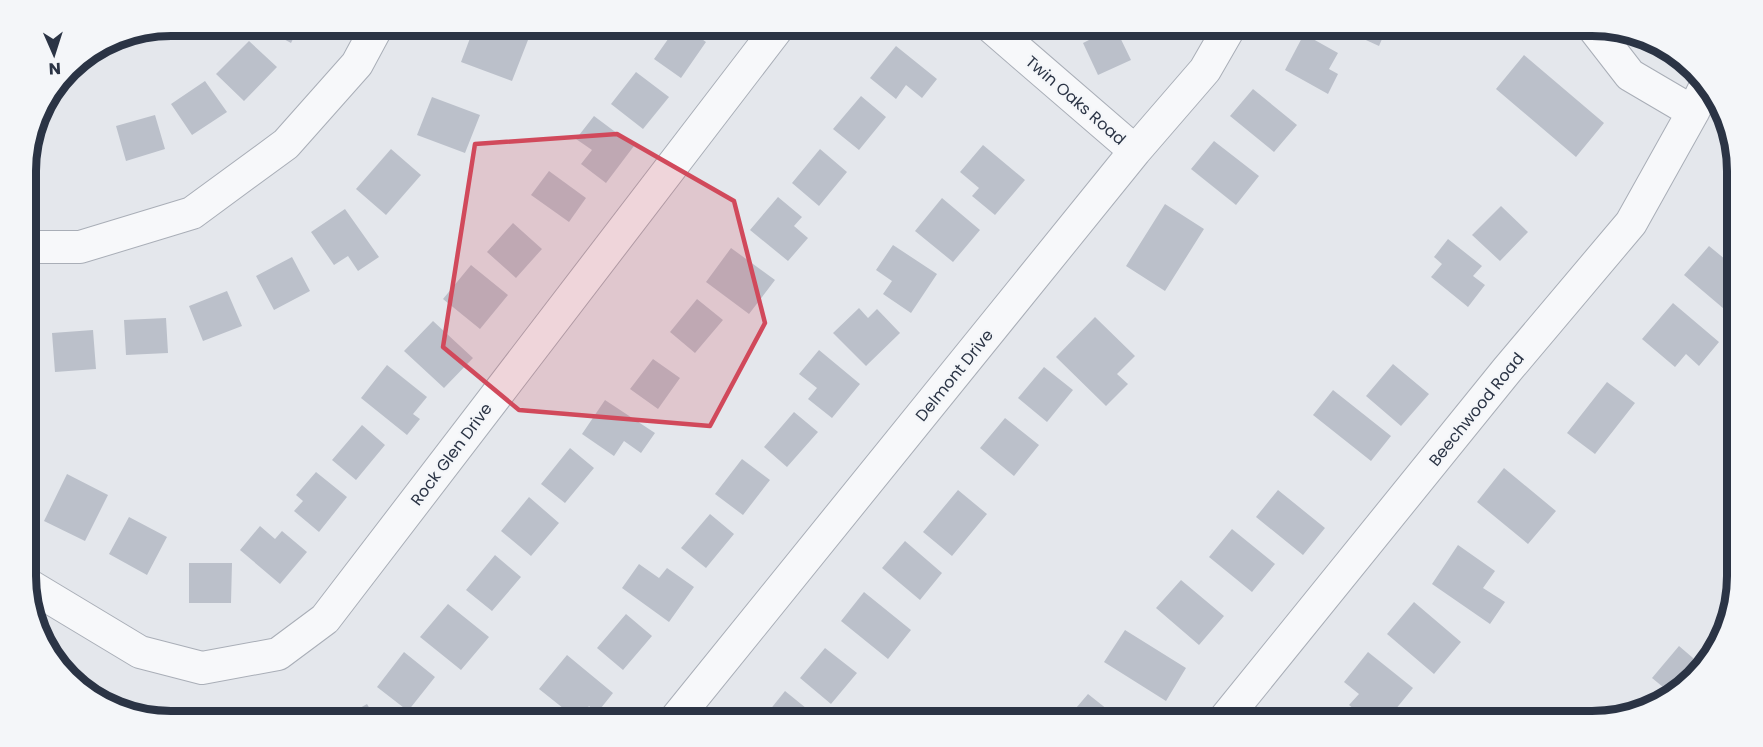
<svg xmlns="http://www.w3.org/2000/svg" width="1763" height="747" font-family="Poppins,sans-serif">
  <style>
    .building { fill: #bbc0ca }
    .lines { fill: none; stroke-linecap: round; stroke-linejoin: round }
    .street-casing { stroke: #a9aeb7; stroke-width: 34 }
    .street { stroke: #f7f8fa; stroke-width: 32 }
    .marked { fill: #d1495b; fill-opacity: 0.2; stroke: #d1495b; stroke-width: 4.5; stroke-linejoin: round }
    .labels { text-anchor: middle; stroke-width: 4.5; stroke-linejoin: round; paint-order: stroke }
    .street-label { font-size: 16px; fill: #2b3445; stroke: #f4f6f9 }
    .rim { fill: none; stroke: #2b3445; stroke-width: 8 }
  </style>
  <rect width="100%" height="100%" fill="#e4e7ec"/>
  <path class="building" d="M 258,25 L 300,25 L 291,43 Z
    M 475,25 L 488,25 L 528,40 L 512,81 L 461,62 Z
    M 678,25 L 682,25 L 706,42 L 681,78 L 654,59 Z
    M 1333,25 L 1388,25 L 1379,46 Z
    M 1115,27 L 1131,60 L 1098,75 L 1083,43 Z
    M 1304,34 L 1338,53 L 1329,69 L 1338,74 L 1328,94 L 1285,70 Z
    M 249,41 L 277,67 L 244,101 L 216,74 Z
    M 896,46 L 937,79 L 922,98 L 906,85 L 896,99 L 870,78 Z
    M 1524,55 L 1604,123 L 1576,157 L 1496,89 Z
    M 636,72 L 669,97 L 643,129 L 611,104 Z
    M 205,81 L 227,112 L 192,135 L 171,104 Z
    M 1253,89 L 1297,125 L 1274,152 L 1230,116 Z
    M 861,96 L 886,117 L 859,150 L 833,129 Z
    M 432,97 L 480,115 L 465,153 L 417,135 Z
    M 46,100 L 37,132 L 34,132 L 40,107 Z
    M 155,115 L 165,149 L 126,161 L 116,126 Z
    M 594,116 L 634,146 L 606,183 L 581,164 L 592,150 L 576,139 Z
    M 1214,141 L 1259,176 L 1236,205 L 1191,169 Z
    M 983,145 L 1025,180 L 995,215 L 972,196 L 979,188 L 960,172 Z
    M 391,149 L 421,175 L 386,215 L 356,189 Z
    M 820,149 L 847,172 L 819,206 L 792,183 Z
    M 549,171 L 586,198 L 569,222 L 531,195 Z
    M 1736,190 L 1736,207 L 1729,203 Z
    M 778,197 L 802,217 L 794,226 L 808,238 L 788,261 L 750,230 Z
    M 942,198 L 980,230 L 953,262 L 915,231 Z
    M 1165,204 L 1204,229 L 1165,291 L 1126,266 Z
    M 1501,206 L 1528,232 L 1500,261 L 1472,235 Z
    M 345,209 L 379,257 L 358,271 L 348,256 L 334,265 L 311,232 Z
    M 513,223 L 542,249 L 516,278 L 487,252 Z
    M 1448,239 L 1482,266 L 1473,276 L 1485,285 L 1468,307 L 1431,277 L 1442,264 L 1434,257 Z
    M 893,245 L 937,274 L 911,313 L 883,294 L 892,281 L 876,270 Z
    M 1709,246 L 1737,269 L 1737,307 L 1730,314 L 1684,275 Z
    M 731,248 L 775,280 L 749,314 L 706,282 Z
    M 292,257 L 310,291 L 274,310 L 256,276 Z
    M 471,265 L 508,295 L 480,329 L 443,299 Z
    M 227,291 L 242,326 L 203,341 L 189,306 Z
    M 697,299 L 723,320 L 695,353 L 670,332 Z
    M 1673,303 L 1719,342 L 1699,366 L 1686,354 L 1675,367 L 1642,339 Z
    M 859,308 L 868,318 L 877,309 L 900,333 L 866,366 L 833,333 Z
    M 1095,317 L 1135,356 L 1117,374 L 1128,384 L 1106,406 L 1056,357 Z
    M 166,318 L 168,353 L 126,355 L 124,320 Z
    M 433,321 L 473,358 L 444,388 L 404,351 Z
    M 93,330 L 96,369 L 55,372 L 52,333 Z
    M 819,350 L 860,384 L 832,418 L 808,399 L 817,388 L 799,374 Z
    M 653,359 L 680,378 L 658,409 L 630,389 Z
    M 1393,364 L 1429,394 L 1401,426 L 1366,396 Z
    M 387,365 L 427,397 L 413,414 L 420,419 L 407,435 L 361,398 Z
    M 1044,367 L 1073,390 L 1047,422 L 1018,398 Z
    M 1607,382 L 1635,403 L 1595,454 L 1567,433 Z
    M 1333,390 L 1391,436 L 1371,461 L 1313,415 Z
    M 605,400 L 655,433 L 641,453 L 624,441 L 614,456 L 582,434 Z
    M 794,412 L 818,432 L 787,467 L 764,447 Z
    M 1005,418 L 1039,445 L 1014,476 L 980,448 Z
    M 362,425 L 385,445 L 356,480 L 332,460 Z
    M 570,448 L 594,468 L 565,503 L 541,484 Z
    M 742,459 L 770,480 L 743,515 L 715,494 Z
    M 1504,468 L 1556,511 L 1528,544 L 1477,502 Z
    M 316,472 L 347,497 L 319,532 L 294,511 L 303,501 L 296,495 Z
    M 67,474 L 108,495 L 85,541 L 44,521 Z
    M 958,490 L 987,514 L 952,556 L 923,532 Z
    M 1278,490 L 1325,528 L 1303,555 L 1256,517 Z
    M 529,497 L 559,523 L 531,556 L 501,531 Z
    M 710,514 L 734,534 L 706,568 L 681,548 Z
    M 129,517 L 167,537 L 147,575 L 109,554 Z
    M 260,526 L 275,539 L 282,531 L 307,552 L 280,584 L 240,550 Z
    M 1232,529 L 1275,564 L 1252,592 L 1209,557 Z
    M 905,541 L 942,573 L 920,600 L 882,568 Z
    M 1458,545 L 1495,571 L 1483,588 L 1505,602 L 1490,624 L 1432,584 Z
    M 495,555 L 521,577 L 492,611 L 466,590 Z
    M 189,563 L 232,563 L 231,603 L 189,603 Z
    M 639,564 L 659,578 L 667,568 L 694,587 L 669,622 L 622,588 Z
    M 1181,580 L 1224,616 L 1199,645 L 1156,608 Z
    M 864,592 L 911,630 L 888,659 L 841,621 Z
    M 1414,602 L 1461,642 L 1434,674 L 1387,634 Z
    M 448,604 L 489,637 L 461,670 L 420,637 Z
    M 626,614 L 652,636 L 623,670 L 597,648 Z
    M 1125,630 L 1186,668 L 1166,701 L 1104,662 Z
    M 1679,646 L 1700,664 L 1674,696 L 1652,678 Z
    M 825,648 L 857,673 L 831,704 L 800,678 Z
    M 404,652 L 435,677 L 408,711 L 377,687 Z
    M 1368,652 L 1413,688 L 1386,721 L 1369,721 L 1349,705 L 1359,694 L 1344,682 Z
    M 567,655 L 613,693 L 597,713 L 589,706 L 578,720 L 539,689 Z
    M 785,691 L 817,717 L 813,721 L 761,721 Z
    M 1088,694 L 1122,721 L 1065,721 Z
    M 367,704 L 377,721 L 337,721 Z"/>
  <g class="lines">
    <defs>
      <path id="street" d="M 989,25 L 1135,151
        M 1592,26 L 1630,75 L 1693,112
        M 26,247 L 80,247 L 192,213 L 286,144 L 357,64 L 378,25
        M 27,584 L 140,652 L 202,668 L 278,654 L 325,619 L 780,25
        M 674,721 L 1135,151 L 1205,70 L 1231,25
        M 1223,721 L 1507,370 L 1631,223 L 1693,112 L 1707,83"/>
    </defs>
    <use href="#street" class="street-casing"/>
    <use href="#street" class="street"/>
  </g>
  <path class="marked" d="M 617,134 L 734,201 L 765,323 L 710,426 L 519,410 L 443,347 L 475,144 Z"/>
  <g class="labels">
    <g class="street-label">
      <text transform="translate(1076 100) rotate(41)" y="6">Twin Oaks Road</text>
      <text transform="translate(954 375) rotate(-51)" y="6">Delmont Drive</text>
      <text transform="translate(1476 409) rotate(-51)" y="6">Beechwood Road</text>
      <text transform="translate(451 454) rotate(-53)" y="6">Rock Glen Drive</text>
    </g>
  </g>
  <path d="M0 0H1763V747H0ZM171 36H1592A135 135 0 0 1 1727 171V576A135 135 0 0 1 1592 711H171A135 135 0 0 1 36 576V171A135 135 0 0 1 171 36Z" fill="#f4f6f9" fill-rule="evenodd"/>
  <path class="rim" d="M171 36H1592A135 135 0 0 1 1727 171V576A135 135 0 0 1 1592 711H171A135 135 0 0 1 36 576V171A135 135 0 0 1 171 36Z"/>
  <g transform="translate(54 54) rotate(177)" stroke="#f4f6f9" stroke-width="4.5" paint-order="stroke">
  <path d="M0-4.5L10 22L0 15L-10 22Z" fill="#2b3445"/>
  <text y="-9" font-size="16" font-weight="bold" text-anchor="middle" fill="#2b3445">N</text>
  </g>
</svg>
